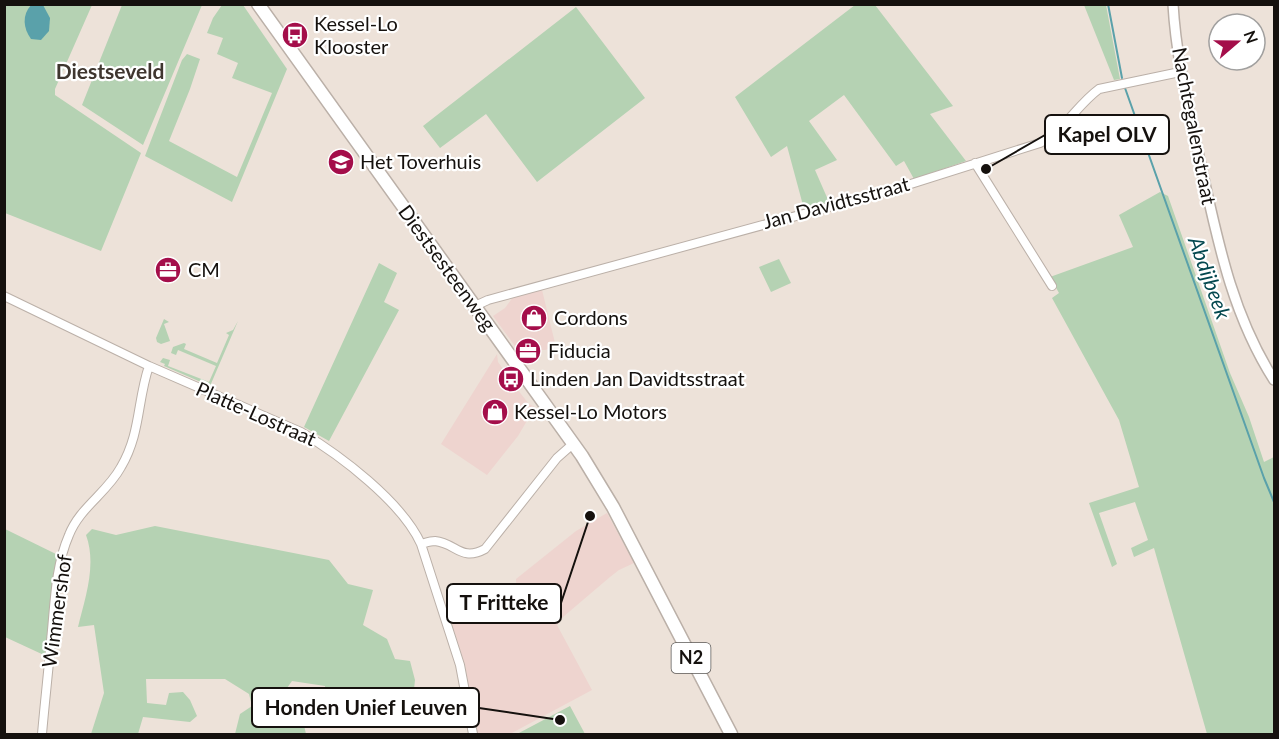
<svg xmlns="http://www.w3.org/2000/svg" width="1279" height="739" font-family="Lato,sans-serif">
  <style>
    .commercial { fill: #eed4cf }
    .green { fill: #b5d2b3 }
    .water { fill: #5aa1aa }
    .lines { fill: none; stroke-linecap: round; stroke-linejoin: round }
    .stream { stroke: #5aa1aa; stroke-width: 2 }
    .minor-casing { stroke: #bbb0a8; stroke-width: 10 }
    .tertiary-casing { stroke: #bbb0a8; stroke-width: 12 }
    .primary-casing { stroke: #bbb0a8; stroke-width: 15 }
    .minor { stroke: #fff; stroke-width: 8 }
    .tertiary { stroke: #fff; stroke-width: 9 }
    .primary { stroke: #fff; stroke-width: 12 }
    .labels { text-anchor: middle; stroke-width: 4.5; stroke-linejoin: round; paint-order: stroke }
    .shield { fill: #fff; stroke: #5b5856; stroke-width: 1.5 }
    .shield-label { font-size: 18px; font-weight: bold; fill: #15110e }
    .poi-label { font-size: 20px; fill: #15110e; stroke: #fff; text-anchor: start }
    .street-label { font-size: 20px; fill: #15110e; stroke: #fff }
    .neighbourhood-label { font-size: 21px; font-weight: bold; fill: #3f362f; stroke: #fff }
    .water-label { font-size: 21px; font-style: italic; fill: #04484f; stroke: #fff }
    .leader { fill: none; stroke: #15110e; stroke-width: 2 }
    .callout-dot { fill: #15110e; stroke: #fff; stroke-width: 2 }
    .callout { fill: #fff; stroke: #15110e; stroke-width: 2 }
    .callout-label { font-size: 21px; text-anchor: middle; font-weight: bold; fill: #15110e }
  </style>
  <rect width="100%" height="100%" fill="#ede2d9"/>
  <path class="commercial" d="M 542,290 L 556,347 L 545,350 L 533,350 L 523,357 L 493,316 L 505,308 L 513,297 Z
    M 497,354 L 498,362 L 521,394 L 529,404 L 535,407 L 518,436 L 487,475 L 441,444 Z
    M 607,513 L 634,563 L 619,570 L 610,577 L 563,617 L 557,625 L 592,690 L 510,734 L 477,734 L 465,665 L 450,619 L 475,610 L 491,621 L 517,606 L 516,579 L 576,531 Z"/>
  <path class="green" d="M 4,5 L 92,5 L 55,89 L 55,95 L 141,153 L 101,251 L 5,213 Z
    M 122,5 L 202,5 L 143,145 L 82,105 Z
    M 222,5 L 243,5 L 287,69 L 232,202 L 145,156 L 182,60 L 187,54 L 200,59 L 190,89 L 169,141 L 237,177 L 272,93 L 232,78 L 238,63 L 217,54 L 223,38 L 207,33 L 213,18 Z
    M 855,5 L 875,5 L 953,106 L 930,114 L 966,161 L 914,179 L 904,161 L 896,166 L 844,95 L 809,121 L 837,160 L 815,170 L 829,202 L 804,209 L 787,146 L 771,157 L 735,97 Z
    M 1084,5 L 1106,5 L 1120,79 L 1114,80 Z
    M 576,7 L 645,98 L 537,182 L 486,114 L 440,148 L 423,126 Z
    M 1160,192 L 1168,196 L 1230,373 L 1249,417 L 1264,462 L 1274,457 L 1274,734 L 1207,734 L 1154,548 L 1134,557 L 1131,548 L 1148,540 L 1135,502 L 1099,513 L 1117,564 L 1112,567 L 1089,503 L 1139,487 L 1119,420 L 1052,298 L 1059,293 L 1050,277 L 1133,247 L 1119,215 Z
    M 779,259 L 791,283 L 771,292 L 759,267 Z
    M 379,263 L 397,273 L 384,302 L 399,310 L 329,441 L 304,427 Z
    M 164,319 L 169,322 L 164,324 L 170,341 L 161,344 L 157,342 L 156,338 Z
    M 238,321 L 210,386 L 164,366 L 165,364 L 160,362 L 163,358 L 170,360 L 168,366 L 209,382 L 216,366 L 178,350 L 176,355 L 171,353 L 173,347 L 184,343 L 186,344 L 184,349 L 217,363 L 229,335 L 226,333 L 233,330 Z
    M 155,526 L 329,560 L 348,584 L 373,590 L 363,625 L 387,639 L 395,659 L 410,661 L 415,680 L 413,699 L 468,707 L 470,719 L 329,715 L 325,686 L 292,681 L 282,695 L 266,698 L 267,706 L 301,712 L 306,734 L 235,734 L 240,714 L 252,706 L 249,694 L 225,679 L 146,679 L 147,703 L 166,705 L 169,693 L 183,692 L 190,700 L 197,716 L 190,722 L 143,717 L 138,734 L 91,734 L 104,693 L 94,625 L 78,627 C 85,598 97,565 86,535 L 92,529 L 116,535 Z
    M 5,529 L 58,555 L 46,656 L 5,637 Z
    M 570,706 L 585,734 L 517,734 Z"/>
  <path class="water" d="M 31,5 L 43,5 L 50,18 L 49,31 L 41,40 L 31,39 C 23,28 22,15 31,5 Z"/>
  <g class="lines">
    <path class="stream" d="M 1108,4 L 1122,78
      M 1125,88 L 1264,478 L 1274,502"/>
    <defs>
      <path id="minor" d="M 975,163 L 1052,286
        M 4,296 L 149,366 L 301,432 C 340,455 402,502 421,544 L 460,665 L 473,734
        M 475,306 L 488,300 L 895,189 L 1040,143 C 1064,131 1077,105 1099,89 L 1180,72
        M 421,544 C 425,543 430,541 435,541 C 456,543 461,562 485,549 L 557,458 L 574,443
        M 42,734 C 45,700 49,665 52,630 C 55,598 56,565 69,535 C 80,507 107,493 121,467 C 141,433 137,401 149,366"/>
      <path id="tertiary" d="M 1173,4 C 1176,58 1189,109 1200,161 C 1217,237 1231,313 1274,380"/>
      <path id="primary" d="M 258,4 L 582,456 L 613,507 L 731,734"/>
    </defs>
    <use href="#minor" class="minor-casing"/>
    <use href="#tertiary" class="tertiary-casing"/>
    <use href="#primary" class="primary-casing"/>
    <use href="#minor" class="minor"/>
    <use href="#tertiary" class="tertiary"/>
    <use href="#primary" class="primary"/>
  </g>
  <defs>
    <symbol id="bus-disc" viewBox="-11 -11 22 22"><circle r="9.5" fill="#a40e4a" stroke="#fff"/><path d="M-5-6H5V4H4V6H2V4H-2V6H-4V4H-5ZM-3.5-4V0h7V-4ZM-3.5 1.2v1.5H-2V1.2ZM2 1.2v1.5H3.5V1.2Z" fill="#fff"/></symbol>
    <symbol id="school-disc" viewBox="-11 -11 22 22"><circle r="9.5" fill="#a40e4a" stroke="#fff"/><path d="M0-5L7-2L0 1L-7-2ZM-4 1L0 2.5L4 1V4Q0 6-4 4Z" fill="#fff"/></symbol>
    <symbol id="office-disc" viewBox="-11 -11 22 22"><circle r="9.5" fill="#a40e4a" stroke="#fff"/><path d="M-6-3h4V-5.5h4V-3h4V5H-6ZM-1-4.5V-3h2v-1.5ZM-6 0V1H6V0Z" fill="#fff"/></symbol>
    <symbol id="shop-disc" viewBox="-11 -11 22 22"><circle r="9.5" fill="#a40e4a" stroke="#fff"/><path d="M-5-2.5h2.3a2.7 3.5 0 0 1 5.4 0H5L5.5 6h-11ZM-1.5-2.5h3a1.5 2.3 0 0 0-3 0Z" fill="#fff"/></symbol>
  </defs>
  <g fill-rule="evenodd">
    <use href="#bus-disc" x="280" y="20" width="30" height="30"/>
    <use href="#school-disc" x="326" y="147" width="30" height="30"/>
    <use href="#office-disc" x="153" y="255" width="30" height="30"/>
    <use href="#shop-disc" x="519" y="303" width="30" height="30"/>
    <use href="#office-disc" x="513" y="336" width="30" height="30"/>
    <use href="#bus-disc" x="496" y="364" width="30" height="30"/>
    <use href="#shop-disc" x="480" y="397" width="30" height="30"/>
  </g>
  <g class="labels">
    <rect class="shield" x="671.5" y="643" width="39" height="30" rx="4.5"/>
    <g class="shield-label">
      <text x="691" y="664">N2</text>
    </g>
    <g class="poi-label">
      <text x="314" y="31">Kessel-Lo<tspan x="314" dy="23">Klooster</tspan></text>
      <text x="360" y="169">Het Toverhuis</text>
      <text x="188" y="277">CM</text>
      <text x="554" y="325">Cordons</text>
      <text x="548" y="358">Fiducia</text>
      <text x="530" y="386">Linden Jan Davidtsstraat</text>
      <text x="514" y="419">Kessel-Lo Motors</text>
    </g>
    <g class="street-label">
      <text transform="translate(1194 126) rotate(79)" y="7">Nachtegalenstraat</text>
      <text transform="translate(836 203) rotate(-15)" y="7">Jan Davidtsstraat</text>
      <text transform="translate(447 268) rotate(54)" y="7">Diestsesteenweg</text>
      <text transform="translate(256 414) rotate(24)" y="7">Platte-Lostraat</text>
      <text transform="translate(57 611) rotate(-82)" y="7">Wimmershof</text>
    </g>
    <g class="neighbourhood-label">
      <text x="110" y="79">Diestseveld</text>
    </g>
    <g class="water-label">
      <text transform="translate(1209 278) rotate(70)" y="7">Abdijbeek</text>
    </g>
  </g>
  <path class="leader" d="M986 169L1045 135M590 516L561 603M560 720L479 708"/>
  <g class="callout-dot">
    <circle cx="986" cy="169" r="6"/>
    <circle cx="590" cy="516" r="6"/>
    <circle cx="560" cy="720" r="6"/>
  </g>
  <g class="callout">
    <rect x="1045" y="115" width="124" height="39" rx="6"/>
    <rect x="447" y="584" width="114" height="39" rx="6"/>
    <rect x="252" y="688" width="227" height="39" rx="6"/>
  </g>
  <g class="callout-label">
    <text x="1107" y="142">Kapel OLV</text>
    <text x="504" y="610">T Fritteke</text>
    <text x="366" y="715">Honden Unief Leuven</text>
  </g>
  <rect width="1279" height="739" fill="none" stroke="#15110e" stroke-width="12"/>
  <g transform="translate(1237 42) rotate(70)"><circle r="28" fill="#ffffff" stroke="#a1a09f" stroke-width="1.5"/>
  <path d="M0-4.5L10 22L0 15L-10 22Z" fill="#a40e4a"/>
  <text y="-9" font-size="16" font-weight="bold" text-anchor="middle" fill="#15110e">N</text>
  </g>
</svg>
